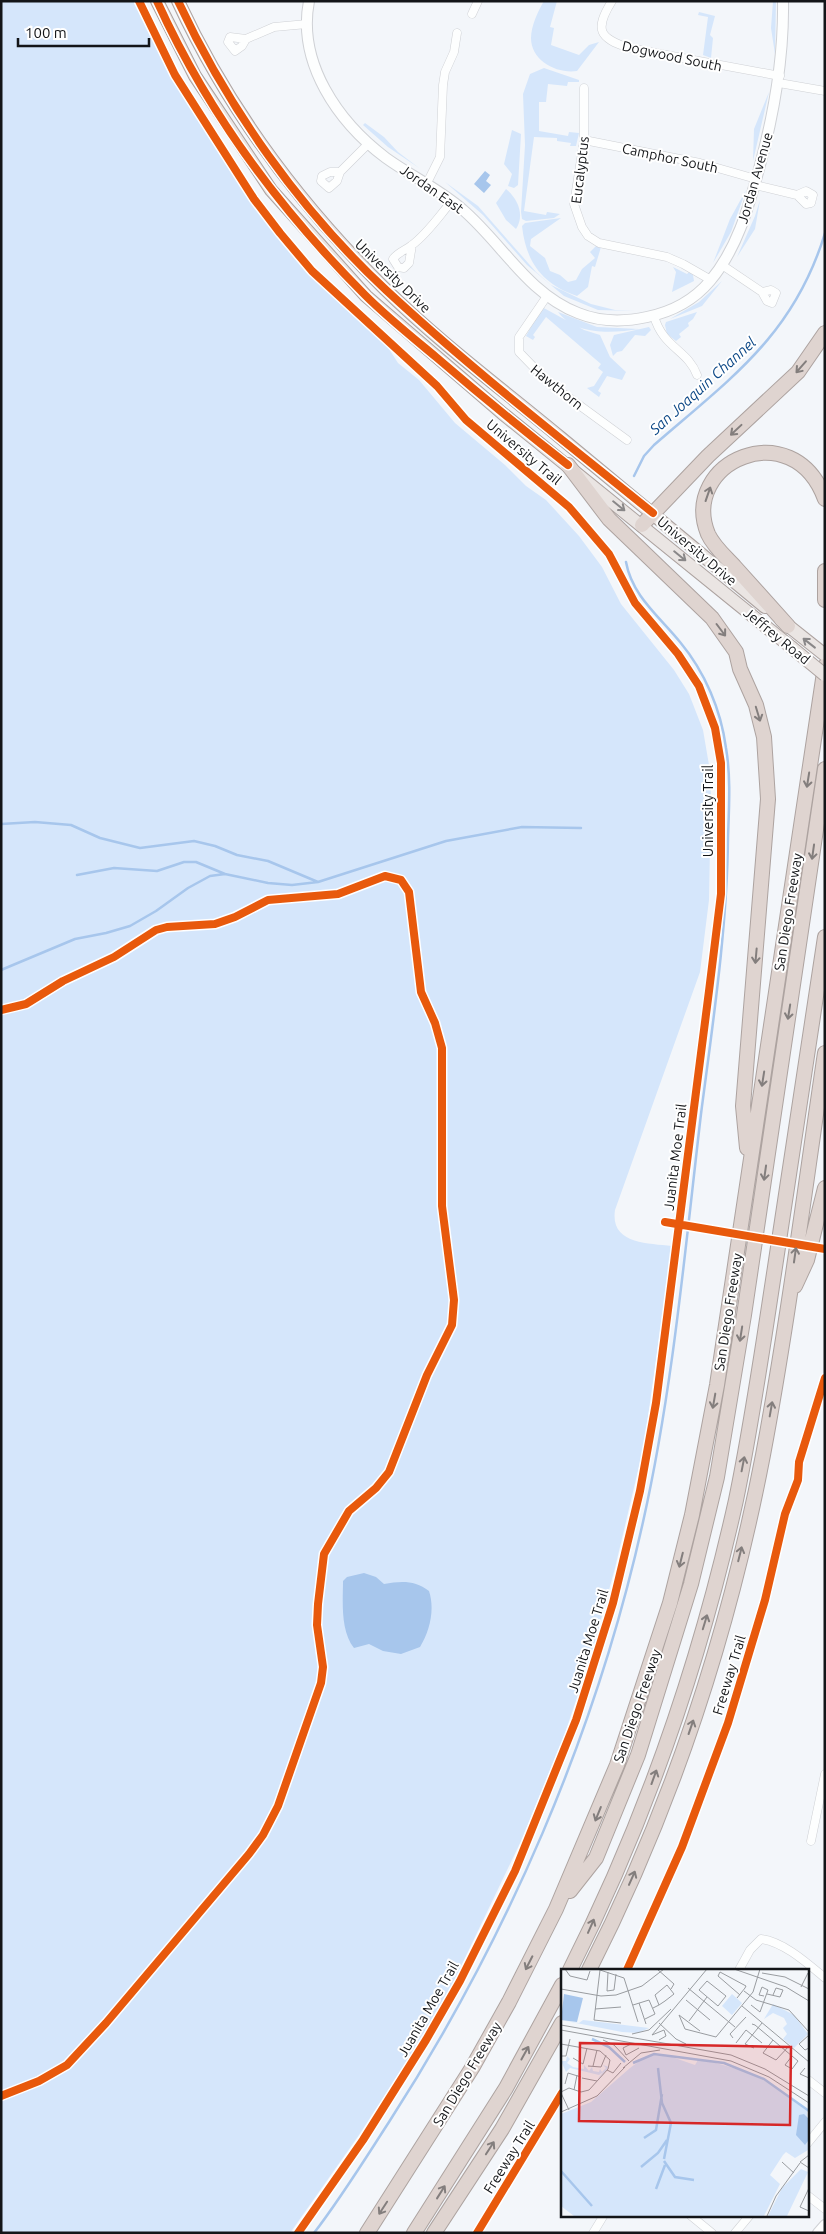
<svg xmlns="http://www.w3.org/2000/svg" width="826" height="2234" font-family="Ubuntu,sans-serif">
  <style>
    .green { fill: #d5e6fb }
    .water { fill: #a7c6ec }
    .lines { fill: none; stroke-linecap: round; stroke-linejoin: round }
    .stream { stroke: #a7c6ec; stroke-width: 2.5 }
    .minor-casing { stroke: #cfd1d5; stroke-width: 9 }
    .tertiary-casing { stroke: #cfd1d5; stroke-width: 12 }
    .primary-casing { stroke: #ada3a0; stroke-width: 14 }
    .motorway-casing { stroke: #ada3a0; stroke-width: 16 }
    .minor { stroke: #fdfefe; stroke-width: 8 }
    .tertiary { stroke: #fdfefe; stroke-width: 10 }
    .primary { stroke: #eae5e3; stroke-width: 12 }
    .motorway { stroke: #dfd4d0; stroke-width: 14 }
    .primary-bridge-casing { stroke: #ada3a0; stroke-width: 14; stroke-linecap: butt }
    .primary-bridge { stroke: #eae5e3; stroke-width: 12 }
    .cycleway-casing { stroke: #fff; stroke-width: 11 }
    .cycleway { stroke: #e8590c; stroke-width: 8 }
    .oneway { stroke: #837e7d }
    .oneway2 { stroke: #898788 }
    .labels { text-anchor: middle; stroke-width: 4; stroke-linejoin: round; paint-order: stroke }
    .street-label { font-size: 14px; fill: #131518; stroke: #fff }
    .water-label { font-size: 15px; font-style: italic; fill: #0b4786; stroke: #fff }
    .inset-river { fill: none; stroke: #a7c6ec; stroke-width: 2.5 }
    .inset-road { fill: none; stroke: #999ca0; stroke-width: 1 }
    .view { fill: #d62828; fill-opacity: 0.15; stroke: #d62828; stroke-width: 2.5 }
    .inset-edge { fill: none; stroke: #131518; stroke-width: 2.5 }
  </style>
  <rect width="100%" height="100%" fill="#f3f6fa"/>
  <path class="green" d="M 1,1 L 138,1 C 170,65 205,129 248,186 C 291,243 340,294 387,346 L 398,363 L 419,380 L 455,423 L 505,465 L 526,486 L 546,500 L 579,536 L 602,567 L 621,604 L 674,670 L 689,694 L 703,730 L 709,765 L 711,796 L 709,900 L 700,972 L 615,1210 C 610,1244 647,1243 672,1246 L 644,1445 L 615,1568 L 591,1656 L 563,1739 L 521,1841 L 452,1985 L 405,2064 L 359,2135 L 290,2233 L 1,2233 Z
    M 544,1 L 557,1 L 550,27 L 554,28 L 551,45 L 579,55 L 589,45 L 599,42 L 577,71 C 557,74 531,61 531,38 C 531,26 538,11 544,1 Z
    M 773,1 L 776,1 L 775,54 L 771,28 Z
    M 699,12 L 715,16 L 710,35 L 713,38 L 711,58 L 703,55 L 708,17 L 698,15 Z
    M 544,68 L 579,80 L 579,82 L 568,82 L 567,86 L 548,84 L 546,102 L 539,102 L 539,131 L 568,136 L 569,132 L 579,133 L 576,146 L 570,146 L 571,143 L 557,141 L 557,138 L 534,137 L 524,211 L 546,215 L 547,212 L 560,214 L 554,218 L 526,221 L 522,219 L 521,212 L 525,145 L 523,94 L 530,74 Z
    M 769,92 L 753,161 L 754,129 Z
    M 365,123 L 384,137 L 398,152 L 419,168 L 388,147 L 363,125 Z
    M 512,130 L 521,134 L 518,185 L 514,188 L 508,186 L 512,174 L 504,164 Z
    M 445,182 L 478,206 L 536,272 L 551,285 L 591,304 L 615,310 L 635,311 L 598,310 L 564,296 L 527,265 L 483,215 Z
    M 506,189 C 518,199 525,215 516,229 L 506,220 L 496,203 Z
    M 746,190 L 731,232 L 713,263 L 730,219 Z
    M 760,200 L 755,229 L 737,257 L 755,216 Z
    M 561,218 L 531,239 L 530,246 L 545,258 L 550,271 L 560,275 L 568,282 L 576,280 L 582,269 L 595,258 L 590,252 L 596,246 L 601,247 L 595,267 L 592,266 L 588,287 L 577,296 C 542,284 526,262 522,226 L 525,223 Z
    M 673,267 L 687,274 L 690,271 L 693,275 L 694,281 L 672,292 L 676,272 Z
    M 722,281 L 702,306 L 670,319 L 699,302 Z
    M 542,307 L 584,330 L 600,335 L 610,357 L 626,372 L 622,380 L 607,376 L 598,391 L 601,393 L 599,397 L 587,388 L 594,386 L 603,372 L 598,368 L 601,364 L 546,317 L 533,335 L 535,337 L 533,340 L 526,336 Z
    M 558,312 L 597,327 L 639,329 C 613,333 576,336 558,312 Z
    M 697,312 L 693,319 L 688,323 L 689,326 L 679,334 L 681,337 L 676,341 L 667,334 L 665,325 L 666,322 Z
    M 649,327 L 651,330 L 645,336 L 635,335 L 622,351 L 617,352 L 613,356 L 610,345 L 614,335 Z"/>
  <path class="water" d="M 485,171 L 490,175 L 486,181 L 491,185 L 484,193 L 474,184 Z
    M 364,1573 L 376,1577 L 384,1584 C 401,1581 415,1580 429,1591 C 435,1609 430,1631 420,1647 L 401,1654 L 383,1651 L 369,1644 L 354,1648 C 340,1630 343,1601 343,1581 L 347,1577 Z"/>
  <g class="lines">
    <path class="stream" d="M 634,476 L 644,456 L 654,445 C 731,378 794,335 825,233
      M 1,824 L 35,822 L 71,825 L 100,838 L 140,848 L 194,841 L 215,846 L 237,855 L 268,861 L 318,882
      M 77,875 L 114,868 L 157,871 L 184,862 L 196,862 L 225,874
      M 1,970 L 75,939 L 106,933 L 130,926 L 156,911 L 188,888 L 210,876 L 225,874 L 268,883 L 292,885 L 318,882 L 446,841 L 522,827 L 581,828
      M 314,2233 C 341,2198 365,2159 389,2122 C 507,1939 596,1734 643,1522 C 673,1388 685,1250 701,1114 C 713,1022 727,930 728,838 C 729,808 731,777 726,748 C 721,710 705,672 680,642 C 660,617 632,596 626,562"/>
    <defs>
      <path id="minor" d="M 612,1 C 594,30 599,38 629,48 L 780,76
        M 472,14 L 478,1
        M 230,37 L 246,39 L 242,46 L 235,51 L 228,42 Z
        M 246,39 L 274,27 L 307,24
        M 779,83 L 825,91
        M 584,88 L 584,140 L 574,204 L 582,227 L 588,236 L 599,243 L 667,257 L 683,264 L 711,280
        M 584,140 L 700,163 L 756,179
        M 330,172 L 340,172 L 337,181 L 329,188 L 321,181 L 322,176 Z
        M 340,172 L 369,143
        M 427,183 L 440,157 L 443,85 L 445,72 L 454,52 L 457,33
        M 755,185 L 797,195
        M 806,191 L 813,195 L 811,203 L 806,204 L 797,195 Z
        M 412,245 L 409,263 L 404,268 L 398,267 L 393,259 C 398,252 406,250 412,245 C 428,233 439,216 452,201
        M 722,265 L 762,292
        M 771,290 L 776,293 L 772,303 L 767,301 L 762,292 Z
        M 547,296 L 519,337 L 519,352 L 549,383 L 627,440
        M 654,316 C 663,348 688,350 697,375
        M 811,1841 L 825,1774
        M 739,1970 L 750,1950 L 761,1939 C 784,1942 807,1963 825,1978
        M 807,2079 L 825,2093
        M 807,2144 L 825,2122
        M 807,2195 L 825,2209
        M 690,2215 L 712,2233
        M 593,2233 L 604,2215
        M 735,2233 L 750,2215"/>
      <path id="tertiary" d="M 309,1 C 297,63 338,122 386,158 C 411,176 439,189 462,209 C 502,243 527,293 578,313 C 600,322 624,322 647,317 C 671,312 694,300 710,281 C 737,249 748,209 759,169 C 774,114 784,59 783,1
        M 818,2233 L 825,2225"/>
      <path id="primary" d="M 157,1 L 195,76 L 271,190 L 366,296 L 502,413 L 791,647
        M 178,1 C 228,109 300,205 384,288 C 439,342 502,389 561,438 C 629,494 697,551 765,607
        M 781,620 L 825,655"/>
      <path id="motorway" d="M 568,465 L 609,519 L 712,618 L 736,652 L 740,669 L 756,705 L 764,737 L 768,799 L 743,1106 L 747,1148
        M 642,525 L 708,456 L 798,372 L 825,333
        M 825,571 L 825,600
        M 788,626 C 770,606 752,586 735,567 C 726,557 714,547 708,534 C 679,462 793,412 825,499
        M 795,1286 L 807,1260 L 825,1188
        M 570,1891 L 596,1858 L 638,1755 L 691,1584 L 717,1477 L 744,1315 L 825,769
        M 570,1970 C 645,1822 700,1662 736,1500 C 752,1423 763,1345 775,1267 C 791,1157 808,1047 825,937
        M 589,1970 C 671,1809 729,1632 763,1455 C 788,1322 805,1187 825,1053
        M 367,2233 L 472,2068 L 509,2002 L 556,1909 L 617,1765 L 670,1603 L 692,1515 L 717,1385 L 825,666
        M 414,2233 L 506,2088 L 562,1985
        M 434,2233 L 502,2129 L 562,2023"/>
    </defs>
    <use href="#minor" class="minor-casing"/>
    <use href="#tertiary" class="tertiary-casing"/>
    <use href="#primary" class="primary-casing"/>
    <use href="#motorway" class="motorway-casing"/>
    <use href="#minor" class="minor"/>
    <use href="#tertiary" class="tertiary"/>
    <use href="#primary" class="primary"/>
    <use href="#motorway" class="motorway"/>
    <defs>
      <path id="primary-bridge" d="M 791,647 L 825,675"/>
    </defs>
    <use href="#primary-bridge" class="primary-bridge-casing"/>
    <use href="#primary-bridge" class="primary-bridge"/>
    <defs>
      <path id="cycleway" d="M 139,1 L 175,75 L 254,199 L 280,233 L 312,271 L 437,386 L 466,420 L 569,507 L 609,554 L 635,603 L 678,654 L 699,686 L 715,728 L 721,763 L 721,894 L 709,991 L 656,1403 L 640,1491 L 613,1603 L 576,1720 L 515,1871 L 460,1981 L 426,2040 L 363,2140 L 298,2233
        M 157,1 C 207,111 280,210 365,295 C 387,317 412,337 436,357 C 479,394 523,430 568,465
        M 178,1 C 228,108 300,210 386,290 C 471,369 563,440 653,513
        M 1,1010 L 26,1004 L 63,981 L 114,957 L 156,930 L 167,927 L 215,924 L 235,917 L 268,900 L 338,894 L 385,876 L 401,880 L 409,892 L 421,992 L 435,1023 L 442,1048 L 442,1206 L 454,1300 L 452,1325 L 427,1375 L 389,1472 L 376,1488 L 349,1511 L 324,1554 L 318,1604 L 317,1625 L 323,1667 L 321,1683 L 278,1806 L 263,1835 L 249,1854 L 106,2023 L 67,2065 L 39,2081 L 1,2096
        M 665,1222 L 825,1249
        M 627,1970 L 682,1847 L 728,1723 L 765,1600 L 785,1514 L 798,1480 L 799,1462 L 825,1378
        M 477,2233 L 562,2093"/>
    </defs>
    <use href="#cycleway" class="cycleway-casing"/>
    <use href="#cycleway" class="cycleway"/>
  </g>
  <defs><path id="oneway-shaft" d="M-6 0H5M1.5-3L5.5 0L1.5 3" fill="none" stroke-width="1.6" stroke-linecap="round" stroke-linejoin="round" transform="scale(1.25)"/></defs>
  <g class="oneway">
    <use href="#oneway-shaft" transform="translate(801 367) rotate(131)"/>
    <use href="#oneway-shaft" transform="translate(736 430) rotate(137)"/>
    <use href="#oneway-shaft" transform="translate(708 494) rotate(-71)"/>
    <use href="#oneway-shaft" transform="translate(721 630) rotate(53)"/>
    <use href="#oneway-shaft" transform="translate(758 714) rotate(73)"/>
    <use href="#oneway-shaft" transform="translate(808 780) rotate(99)"/>
    <use href="#oneway-shaft" transform="translate(813 852) rotate(98)"/>
    <use href="#oneway-shaft" transform="translate(756 956) rotate(95)"/>
    <use href="#oneway-shaft" transform="translate(789 1012) rotate(99)"/>
    <use href="#oneway-shaft" transform="translate(763 1079) rotate(99)"/>
    <use href="#oneway-shaft" transform="translate(765 1173) rotate(98)"/>
    <use href="#oneway-shaft" transform="translate(795 1255) rotate(-82)"/>
    <use href="#oneway-shaft" transform="translate(741 1334) rotate(99)"/>
    <use href="#oneway-shaft" transform="translate(714 1401) rotate(100)"/>
    <use href="#oneway-shaft" transform="translate(771 1409) rotate(-80)"/>
    <use href="#oneway-shaft" transform="translate(743 1464) rotate(-79)"/>
    <use href="#oneway-shaft" transform="translate(740 1554) rotate(-76)"/>
    <use href="#oneway-shaft" transform="translate(681 1560) rotate(104)"/>
    <use href="#oneway-shaft" transform="translate(705 1622) rotate(-73)"/>
    <use href="#oneway-shaft" transform="translate(691 1727) rotate(-71)"/>
    <use href="#oneway-shaft" transform="translate(654 1777) rotate(-70)"/>
    <use href="#oneway-shaft" transform="translate(598 1814) rotate(112)"/>
    <use href="#oneway-shaft" transform="translate(632 1878) rotate(-66)"/>
    <use href="#oneway-shaft" transform="translate(591 1926) rotate(-66)"/>
    <use href="#oneway-shaft" transform="translate(529 1963) rotate(117)"/>
    <use href="#oneway-shaft" transform="translate(525 2053) rotate(-61)"/>
    <use href="#oneway-shaft" transform="translate(490 2148) rotate(-57)"/>
    <use href="#oneway-shaft" transform="translate(441 2192) rotate(-58)"/>
    <use href="#oneway-shaft" transform="translate(383 2208) rotate(123)"/>
  </g>
  <g class="oneway2">
    <use href="#oneway-shaft" transform="translate(619 506) rotate(39)"/>
    <use href="#oneway-shaft" transform="translate(680 556) rotate(39)"/>
    <use href="#oneway-shaft" transform="translate(809 643) rotate(-142)"/>
  </g>
  <g class="labels">
    <g class="street-label">
      <text transform="translate(672 56) rotate(12)" y="5">Dogwood South</text>
      <text transform="translate(670 158) rotate(12)" y="5">Camphor South</text>
      <text transform="translate(580 170) rotate(-83)" y="5">Eucalyptus</text>
      <text transform="translate(755 178) rotate(-74)" y="5">Jordan Avenue</text>
      <text transform="translate(432 189) rotate(35)" y="5">Jordan East</text>
      <text transform="translate(393 276) rotate(44)" y="5">University Drive</text>
      <text transform="translate(557 387) rotate(39)" y="5">Hawthorn</text>
      <text transform="translate(524 452) rotate(40)" y="5">University Trail</text>
      <text transform="translate(697 551) rotate(40)" y="5">University Drive</text>
      <text transform="translate(777 636) rotate(39)" y="5">Jeffrey Road</text>
      <text transform="translate(708 811) rotate(-90)" y="5">University Trail</text>
      <text transform="translate(788 912) rotate(-81)" y="5">San Diego Freeway</text>
      <text transform="translate(675 1157) rotate(-83)" y="5">Juanita Moe Trail</text>
      <text transform="translate(728 1312) rotate(-81)" y="5">San Diego Freeway</text>
      <text transform="translate(588 1641) rotate(-73)" y="5">Juanita Moe Trail</text>
      <text transform="translate(729 1675) rotate(-73)" y="5">Freeway Trail</text>
      <text transform="translate(637 1706) rotate(-71)" y="5">San Diego Freeway</text>
      <text transform="translate(428 2009) rotate(-60)" y="5">Juanita Moe Trail</text>
      <text transform="translate(467 2074) rotate(-59)" y="5">San Diego Freeway</text>
      <text transform="translate(509 2157) rotate(-58)" y="5">Freeway Trail</text>
    </g>
    <g class="water-label">
      <text transform="translate(703 386) rotate(-42)" y="5">San Joaquin Channel</text>
    </g>
  </g>
  <g transform="translate(561 1969)">
    <rect width="248" height="248" fill="#f3f6fa"/>
    <path d="M 171,25 L 181,34 L 171,46 L 161,37 ZM 212,35 L 233,46 L 247,65 L 233,79 L 222,70 L 226,65 L 222,59 L 226,55 L 223,49 L 212,44 L 203,50 ZM 0,51 L 18,54 L 22,51 L 88,59 L 77,64 L 61,63 ZM 94,86 L 111,88 L 134,96 L 137,91 L 155,94 L 183,102 L 206,113 L 246,142 L 247,181 L 234,189 L 225,183 L 222,186 L 209,206 L 219,215 L 203,247 L 13,247 L 0,237 L 0,145 L 30,133 L 69,99 L 84,88 ZM 6,87 L 9,90 L 6,94 L 12,98 L 23,100 L 23,96 L 28,102 L 31,98 L 32,102 L 38,103 L 39,100 L 41,103 L 45,99 L 42,96 L 48,98 L 44,103 L 36,111 L 42,103 L 38,106 L 9,99 L 5,103 L 0,92 L 5,92 ZM 240,200 L 247,203 L 226,247 L 207,247 L 221,219 Z" fill="#d5e6fb"/>
    <path d="M 3,25 L 22,29 L 16,53 L 0,51 ZM 243,145 L 248,150 L 247,172 L 244,176 L 235,166 L 238,146 Z" fill="#a7c6ec"/>
    <path class="inset-river" d="M 31,70 L 48,78 L 64,93M 72,94 L 93,85 L 163,94 L 203,110 L 248,142M 97,99 L 101,134 L 110,154 L 103,190M 83,169 L 95,161 L 101,125M 103,192 L 114,208 L 133,211M 80,198 L 97,184 L 106,171M 0,202 L 31,237M 95,220 L 104,196"/>
    <path class="inset-road" d="M 4,0 L 9,7 L 26,11 L 29,2M 96,0 L 113,15 L 110,20M 173,0 L 225,18 L 248,32M 47,3 L 46,22 L 53,21 L 55,5M 201,4 L 224,8 L 248,20M 0,6 L 0,24M 146,12 L 165,27 L 157,37 L 138,21 ZM 240,18 L 247,4M 127,19 L 174,58M 0,20 L 40,27 L 55,26 L 81,17 L 103,0M 183,22 L 195,31 L 228,41 L 248,63M 206,25 L 219,28 L 222,21 L 215,19 L 212,26M 176,29 L 184,19 L 185,17 L 159,3 L 157,7 L 179,26M 125,31 L 149,51M 78,34 L 85,55M 72,36 L 88,31 L 94,45 L 84,50M 190,36 L 199,43 L 207,21 L 201,18 L 198,26 L 203,27M 181,37 L 248,93M 92,39 L 98,36 L 104,32 L 113,25 L 106,16 L 94,26 L 98,36M 34,40 L 60,38M 128,52 L 146,28M 60,54 L 33,51 L 39,1 L 63,9 L 77,53M 98,54 L 115,70 L 125,75M 191,55 L 194,56 L 225,82 L 237,92 L 231,100 L 224,96 L 231,87M 0,56 L 170,86 L 204,100 L 248,127M 0,61 L 170,92 L 208,108 L 248,134M 139,62 L 118,46 L 124,60 L 155,68 L 192,23 L 199,0M 71,65 L 88,61 L 110,40M 91,66 L 146,0M 91,66 L 103,61 L 105,67 L 98,71M 248,66 L 238,75 L 244,81 L 248,79M 172,69 L 169,65 L 185,48M 42,71 L 53,76 L 68,92M 212,71 L 202,84 L 215,91 L 228,77M 175,74 L 185,61 L 201,74M 0,75 L 39,82 L 49,91M 70,75 L 62,79 L 65,86 L 78,79M 193,79 L 184,75 L 201,54M 0,87 L 5,87 L 9,70M 12,89 L 22,95 L 26,79M 27,97 L 40,98 L 45,86M 32,97 L 36,81M 62,99 L 80,84 L 99,81M 244,99 L 239,105 L 248,109M 46,101 L 52,104 L 60,94M 21,109 L 36,112M 4,115 L 7,104 L 20,108M 13,121 L 16,106M 0,123 L 8,119 L 20,123 L 28,121 L 47,100 L 49,91M 0,124 L 8,141M 0,143 L 36,127 L 64,98M 248,186 L 239,193 L 248,199M 221,193 L 233,204M 248,219 L 239,238 L 248,242M 206,247 L 215,227 L 239,194"/>
    <path class="view" d="M 19,74 L 230,78 L 229,156 L 18,152 Z"/>
    <rect width="248" height="248" class="inset-edge"/>
  </g>
  <rect width="826" height="2234" fill="none" stroke="#131518" stroke-width="5"/>
  <path d="M18 38v8h131v-8" fill="none" stroke="#131518" stroke-width="2.5"/>
  <text x="25" y="38" font-size="15" fill="#131518" stroke="#ffffff" stroke-width="4" paint-order="stroke">100 m</text>
</svg>
